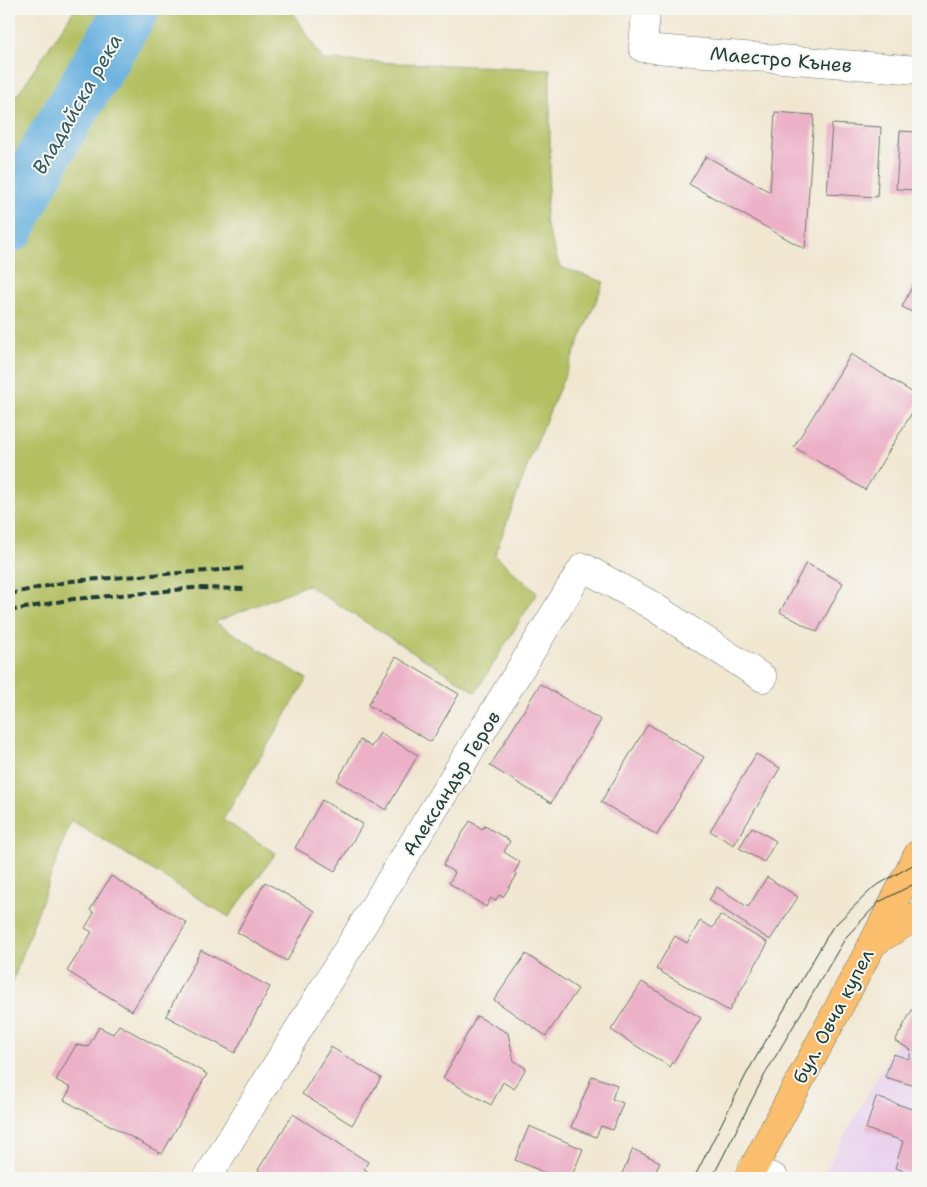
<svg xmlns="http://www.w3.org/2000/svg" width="927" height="1187" font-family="'Shantell Sans',sans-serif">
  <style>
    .built { fill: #e9d2ee }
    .green { fill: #b3bf61; stroke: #697e4a }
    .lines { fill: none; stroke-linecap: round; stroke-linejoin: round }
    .river { stroke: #67b1df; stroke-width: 54 }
    .building { fill: #ecb0c7 }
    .minor-casing { stroke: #68786b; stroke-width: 29 }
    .major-casing { stroke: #68786b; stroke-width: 29 }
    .minor { stroke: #fff; stroke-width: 28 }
    .major { stroke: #fabe6d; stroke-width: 28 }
    .tram { stroke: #1f3d34; stroke-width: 1 }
    .rail { stroke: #1f3d34; stroke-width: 4; stroke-dasharray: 8 4; stroke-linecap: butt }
    .labels { text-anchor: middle; stroke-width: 4; stroke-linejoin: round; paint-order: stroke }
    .street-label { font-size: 19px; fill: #1f3d34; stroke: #f6f6f2 }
    .water-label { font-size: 20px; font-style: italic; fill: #315a5f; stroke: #f6f6f2 }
  </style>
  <rect width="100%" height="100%" fill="#f6f6f2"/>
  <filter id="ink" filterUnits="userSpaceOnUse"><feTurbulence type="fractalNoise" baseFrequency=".02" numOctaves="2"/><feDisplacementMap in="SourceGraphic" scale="10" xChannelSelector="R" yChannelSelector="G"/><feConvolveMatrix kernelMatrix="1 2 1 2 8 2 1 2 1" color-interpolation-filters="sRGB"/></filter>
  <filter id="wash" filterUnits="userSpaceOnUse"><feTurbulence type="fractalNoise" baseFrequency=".0096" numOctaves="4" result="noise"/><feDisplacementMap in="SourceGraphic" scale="20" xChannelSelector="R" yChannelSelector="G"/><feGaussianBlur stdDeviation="1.12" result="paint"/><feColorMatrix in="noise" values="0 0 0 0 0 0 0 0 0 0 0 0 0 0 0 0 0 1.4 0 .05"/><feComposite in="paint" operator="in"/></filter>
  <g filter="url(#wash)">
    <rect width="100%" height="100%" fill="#f1e7d1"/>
    <path class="built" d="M 918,1004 L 918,1178 L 821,1178 Z"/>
    <path class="green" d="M 75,9 L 110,9 L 32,142 L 9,188 L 9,107 Z
      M 149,9 L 291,9 L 323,60 L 550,69 L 550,169 L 545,221 L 560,267 L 604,282 L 531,456 L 495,555 L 537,593 L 476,692 L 307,585 L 215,622 L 307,679 L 223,820 L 276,853 L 229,917 L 71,820 L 9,992 L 9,257 L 25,222 Z"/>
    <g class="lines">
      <path class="river" d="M 9,226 L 47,150 L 132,9"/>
    </g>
    <g id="blocks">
      <path class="building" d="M 775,112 L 814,115 L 805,249 L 689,184 L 706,156 L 770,192 Z
        M 832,124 L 881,127 L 877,197 L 827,194 Z
        M 900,131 L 918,132 L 918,190 L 896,189 Z
        M 918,275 L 918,315 L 902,307 Z
        M 851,354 L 918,396 L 918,403 L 865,490 L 794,447 Z
        M 806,563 L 843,583 L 817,632 L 780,612 Z
        M 396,657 L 459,694 L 431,742 L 368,705 Z
        M 540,684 L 601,720 L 551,803 L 490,766 Z
        M 648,724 L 704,757 L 657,835 L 601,802 Z
        M 380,733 L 418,755 L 386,810 L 337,781 L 360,740 L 371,747 Z
        M 756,754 L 780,768 L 734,845 L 710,831 Z
        M 322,800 L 363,824 L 335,871 L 295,848 Z
        M 470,821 L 482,829 L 485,826 L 510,841 L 504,852 L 520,862 L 514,873 L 517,875 L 503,897 L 499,895 L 495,901 L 491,898 L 486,907 L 449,883 L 455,873 L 443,865 Z
        M 752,827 L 776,841 L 764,862 L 739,848 Z
        M 111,876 L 187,923 L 132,1011 L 67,971 L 92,932 L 85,928 L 94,913 L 90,910 Z
        M 767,877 L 798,897 L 770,940 L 709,900 L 717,887 L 748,907 Z
        M 265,882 L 315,911 L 287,961 L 237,932 Z
        M 720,915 L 768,943 L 729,1011 L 656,969 L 675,936 L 687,943 L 700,921 L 713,928 Z
        M 201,950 L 270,987 L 235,1053 L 166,1016 Z
        M 526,954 L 578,989 L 546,1036 L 494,1000 Z
        M 642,982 L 701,1018 L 670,1067 L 611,1030 Z
        M 917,1001 L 918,1002 L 918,1087 L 885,1077 L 893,1054 L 909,1059 L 911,1050 L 895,1041 Z
        M 477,1016 L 508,1033 L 514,1061 L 526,1068 L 514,1089 L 503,1082 L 491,1105 L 443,1078 Z
        M 119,1025 L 207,1074 L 162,1154 L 64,1100 L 71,1088 L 56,1080 L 76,1045 L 88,1047 L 99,1027 L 113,1034 Z
        M 331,1047 L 381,1078 L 352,1125 L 302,1094 Z
        M 592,1076 L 617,1085 L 612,1099 L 623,1103 L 613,1130 L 601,1126 L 596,1137 L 571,1127 Z
        M 876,1097 L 918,1111 L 918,1175 L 895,1168 L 903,1141 L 866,1129 Z
        M 293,1114 L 368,1162 L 364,1169 L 378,1178 L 270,1178 L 258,1170 Z
        M 529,1126 L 583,1149 L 571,1178 L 557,1178 L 515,1160 Z
        M 633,1149 L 660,1162 L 653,1178 L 620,1178 Z"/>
    </g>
  </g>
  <g filter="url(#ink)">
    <use href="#blocks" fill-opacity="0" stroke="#68786b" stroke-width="1"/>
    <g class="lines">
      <defs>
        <path id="minor" d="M 646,9 L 643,48 L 918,70
          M 752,1169 L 774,1178
          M 207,1178 L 583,567 L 651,605 L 763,678"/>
        <path id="major" d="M 873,943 L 918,915
          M 748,1178 L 873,943 L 918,854"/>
      </defs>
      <use href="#minor" class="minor-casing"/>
      <use href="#major" class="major-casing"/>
      <use href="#minor" class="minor"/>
      <use href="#major" class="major"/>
      <path class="tram" d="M 694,1178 L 748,1071 L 832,928 L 874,887 L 918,862
        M 712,1178 L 764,1076 L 846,937 L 879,902 L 918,882"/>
      <path class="rail" d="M 9,594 L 71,581 L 247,568
        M 9,611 L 73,599 L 156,592 L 193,588 L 247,589"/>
    </g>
  </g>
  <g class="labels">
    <g class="street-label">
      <text transform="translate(781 59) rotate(5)" y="7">Маестро Кънев</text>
      <text transform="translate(451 783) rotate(-58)" y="7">Александър Геров</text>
      <text transform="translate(833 1016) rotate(-62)" y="7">бул. Овча купел</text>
    </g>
    <g class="water-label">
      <text transform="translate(77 104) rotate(-60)" y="7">Владайска река</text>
    </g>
  </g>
  <rect width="927" height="1187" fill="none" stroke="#f6f6f2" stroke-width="30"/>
</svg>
